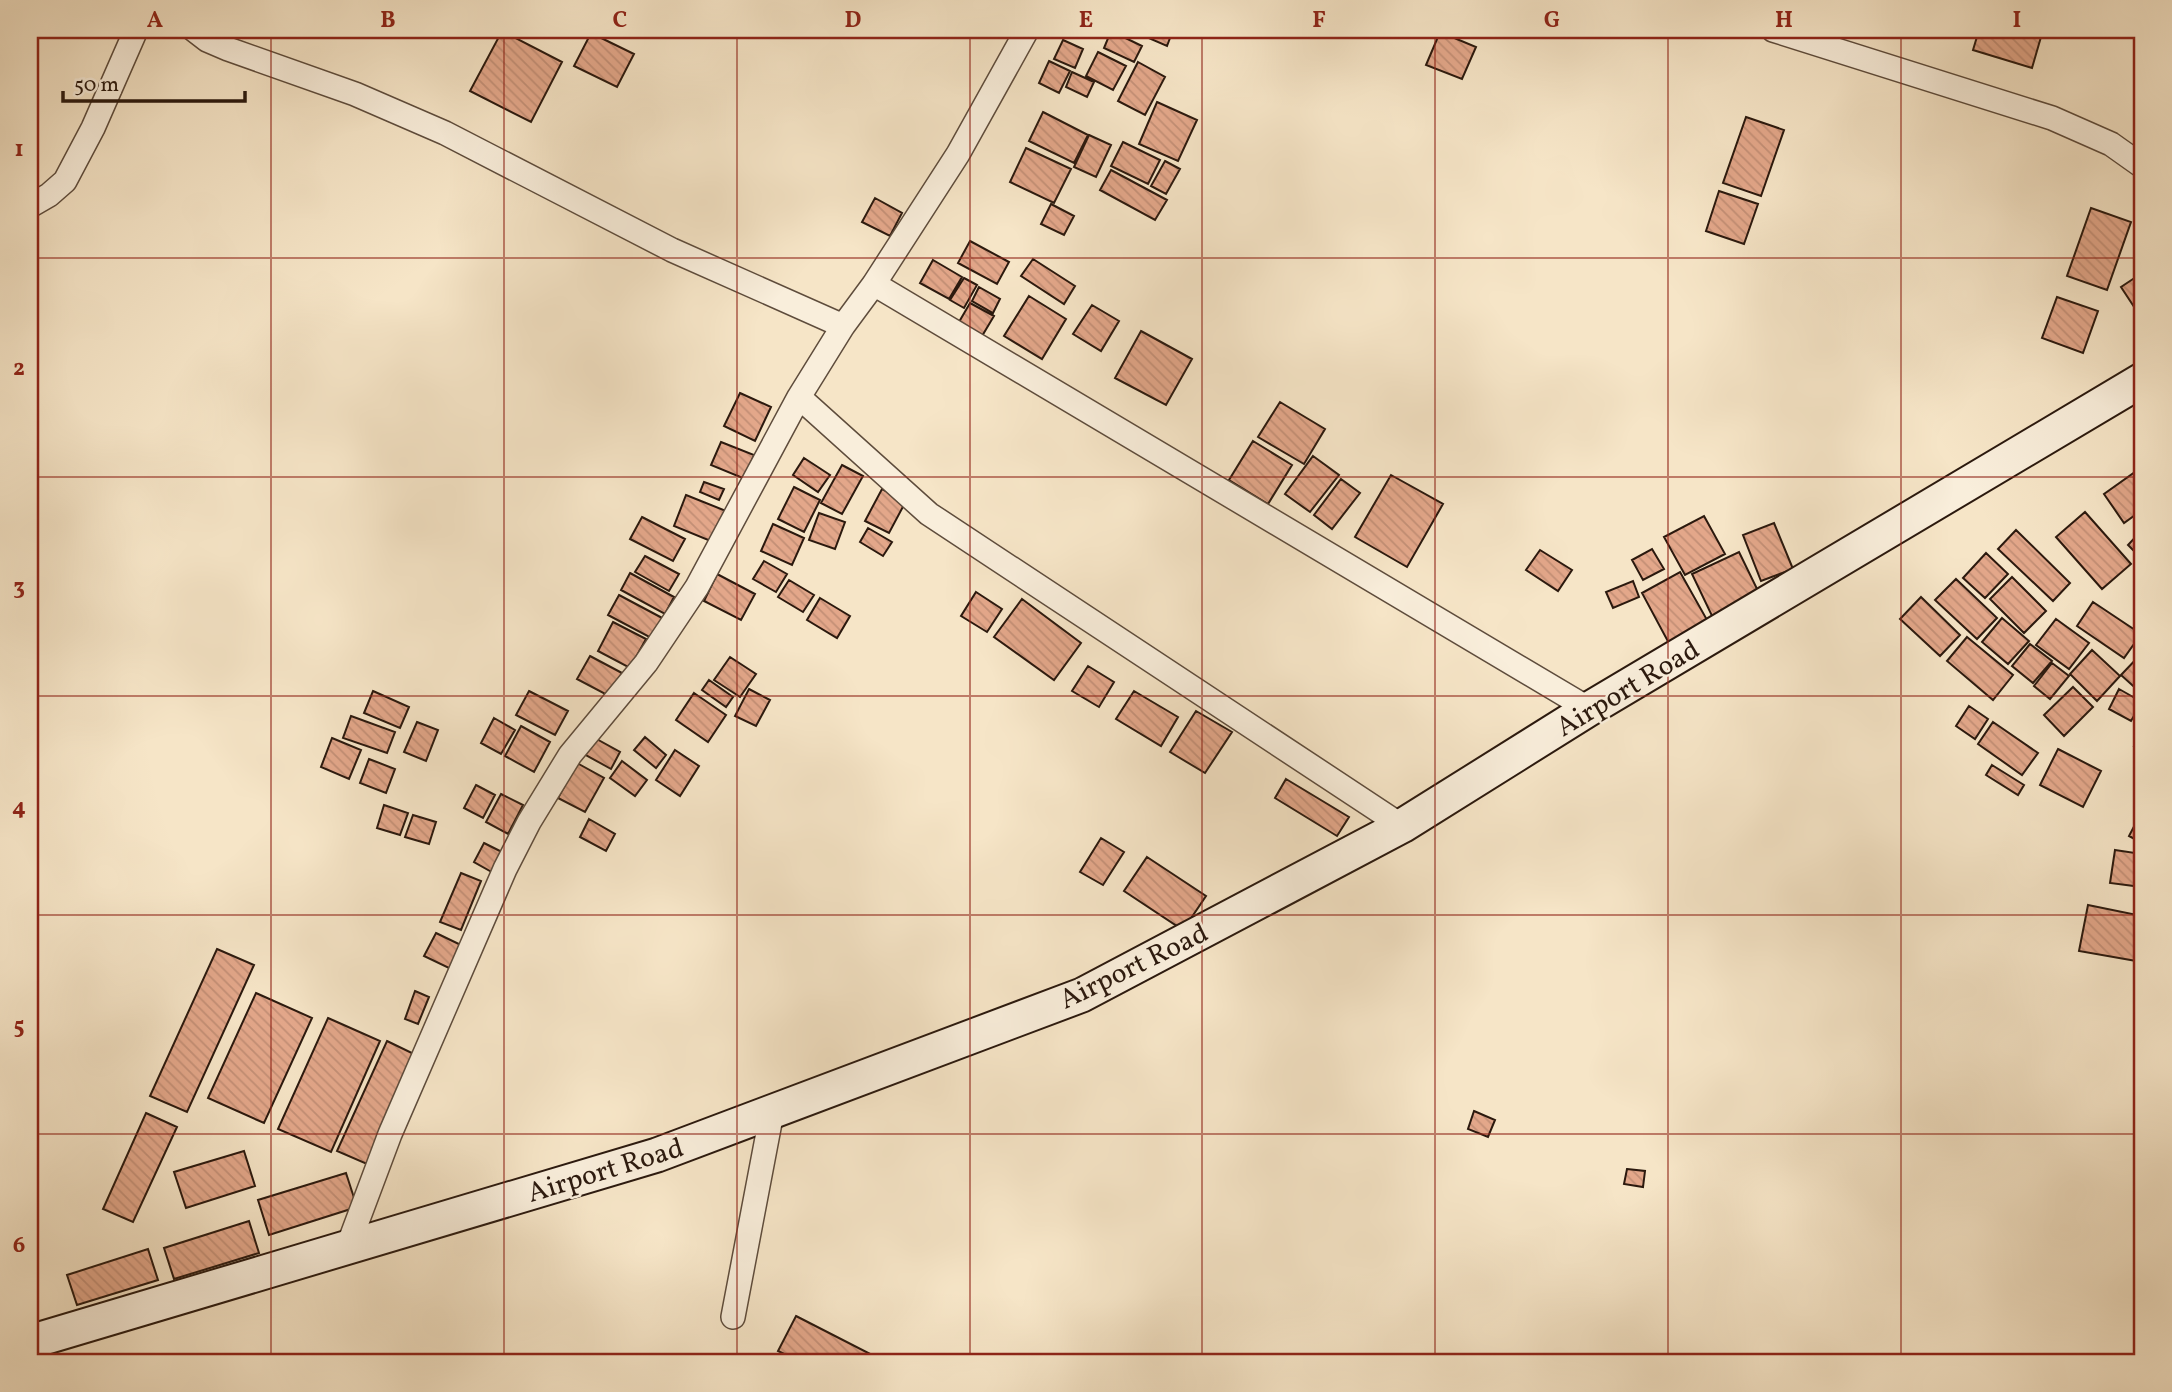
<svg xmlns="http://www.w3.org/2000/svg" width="2172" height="1392" font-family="Vollkorn,serif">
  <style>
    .building { fill: url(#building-back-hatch); stroke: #2b190e; stroke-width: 2 }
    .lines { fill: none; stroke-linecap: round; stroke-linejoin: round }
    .minor-casing { stroke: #5e4c3c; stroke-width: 26 }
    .secondary-casing { stroke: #2b190e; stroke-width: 37 }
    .minor { stroke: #f9eedb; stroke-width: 23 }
    .secondary { stroke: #f9eedb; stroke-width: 33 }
    .grid { fill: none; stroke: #8f2418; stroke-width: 2; stroke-opacity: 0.55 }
    .labels { text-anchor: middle; stroke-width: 5; stroke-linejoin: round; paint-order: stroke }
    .street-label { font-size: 28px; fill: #2b190e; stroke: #f9eedb }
    .neatline { fill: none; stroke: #8f2418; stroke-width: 2.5 }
    .grid-label { font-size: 23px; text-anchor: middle; font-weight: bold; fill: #8f2418 }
  </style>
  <defs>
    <pattern id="building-back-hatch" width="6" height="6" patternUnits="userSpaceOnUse" patternTransform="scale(1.75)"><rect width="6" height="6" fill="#e3a78a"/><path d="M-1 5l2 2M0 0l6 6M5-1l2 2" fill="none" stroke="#c38f76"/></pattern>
  </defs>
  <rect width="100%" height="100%" fill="#f6e5c7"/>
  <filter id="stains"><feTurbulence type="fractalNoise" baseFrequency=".00286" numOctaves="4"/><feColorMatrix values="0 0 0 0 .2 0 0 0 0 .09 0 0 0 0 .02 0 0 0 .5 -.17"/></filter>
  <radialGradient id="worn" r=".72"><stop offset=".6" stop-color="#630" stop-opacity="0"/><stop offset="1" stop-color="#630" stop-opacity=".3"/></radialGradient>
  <path class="building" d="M 1138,30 L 1173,30 L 1167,46 L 1137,33 Z
    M 1979,30 L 2043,30 L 2032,68 L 1973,50 Z
    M 502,31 L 562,62 L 531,122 L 470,91 Z
    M 1111,31 L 1142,46 L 1134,62 L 1104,48 Z
    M 1440,32 L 1476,47 L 1462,79 L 1426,65 Z
    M 591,33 L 634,54 L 617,87 L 574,66 Z
    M 1063,40 L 1083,49 L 1075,68 L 1054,59 Z
    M 1098,52 L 1126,66 L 1113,90 L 1086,76 Z
    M 1049,61 L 1070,71 L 1059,93 L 1039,83 Z
    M 1138,62 L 1165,77 L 1145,115 L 1118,101 Z
    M 1072,72 L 1094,82 L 1087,97 L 1066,87 Z
    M 1157,102 L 1197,120 L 1178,161 L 1139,144 Z
    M 1043,112 L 1088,135 L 1074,163 L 1029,141 Z
    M 1746,117 L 1784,130 L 1761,196 L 1723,183 Z
    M 1089,135 L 1111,145 L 1096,177 L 1074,167 Z
    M 1123,142 L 1160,160 L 1148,184 L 1111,166 Z
    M 1026,148 L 1071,169 L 1054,203 L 1010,182 Z
    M 1165,161 L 1180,169 L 1166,194 L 1151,186 Z
    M 1111,170 L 1167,200 L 1155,220 L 1100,190 Z
    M 1719,191 L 1758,204 L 1744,244 L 1706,231 Z
    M 875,198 L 902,213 L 890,236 L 862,222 Z
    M 1051,204 L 1074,216 L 1064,235 L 1041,224 Z
    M 2091,208 L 2131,222 L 2107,290 L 2067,276 Z
    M 970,241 L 1009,262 L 997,284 L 958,263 Z
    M 1033,259 L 1075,286 L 1064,304 L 1021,276 Z
    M 933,260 L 962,277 L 949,299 L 920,283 Z
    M 2142,273 L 2142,319 L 2121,287 Z
    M 964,278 L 977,285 L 964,308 L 950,300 Z
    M 979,287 L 1000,299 L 993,313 L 972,301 Z
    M 1029,296 L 1066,319 L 1042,359 L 1004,336 Z
    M 2057,297 L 2098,311 L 2083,353 L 2042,338 Z
    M 970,303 L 994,316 L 982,336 L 959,322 Z
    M 1092,305 L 1119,321 L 1101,351 L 1073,334 Z
    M 1141,331 L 1192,359 L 1166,405 L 1115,378 Z
    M 740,393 L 771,407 L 755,441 L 724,426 Z
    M 1280,402 L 1325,429 L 1304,464 L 1258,437 Z
    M 1253,441 L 1292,465 L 1268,504 L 1229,480 Z
    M 721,442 L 754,455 L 745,479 L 711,465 Z
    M 1313,456 L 1339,475 L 1310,512 L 1285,494 Z
    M 804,458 L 830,475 L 818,492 L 793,475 Z
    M 842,465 L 863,476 L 842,514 L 821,503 Z
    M 2135,472 L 2142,483 L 2142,510 L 2124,523 L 2104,494 Z
    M 1391,475 L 1443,504 L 1407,567 L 1355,537 Z
    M 1341,479 L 1360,493 L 1332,529 L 1314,515 Z
    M 704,482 L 724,489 L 719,500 L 700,492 Z
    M 794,487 L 820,500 L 804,532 L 778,519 Z
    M 882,489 L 906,501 L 889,533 L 865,521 Z
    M 686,495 L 726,511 L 713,542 L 674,526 Z
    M 2085,512 L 2131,564 L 2102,589 L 2056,537 Z
    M 819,513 L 845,522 L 835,549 L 809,540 Z
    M 1704,516 L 1725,554 L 1685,575 L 1664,537 Z
    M 642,517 L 685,539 L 673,561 L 630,539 Z
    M 1774,523 L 1793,569 L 1761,581 L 1743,535 Z
    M 773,524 L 804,538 L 792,565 L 761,551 Z
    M 868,528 L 892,542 L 883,556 L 860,542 Z
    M 2016,530 L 2070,583 L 2053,601 L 1998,549 Z
    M 2142,530 L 2142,559 L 2128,545 Z
    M 1652,549 L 1664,569 L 1643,580 L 1632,560 Z
    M 1540,550 L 1572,570 L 1558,591 L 1526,570 Z
    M 1739,552 L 1760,595 L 1713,618 L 1692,574 Z
    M 1986,553 L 2008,574 L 1985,598 L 1963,578 Z
    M 645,556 L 679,574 L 669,591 L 635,572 Z
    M 764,561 L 787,574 L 776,592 L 753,579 Z
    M 1680,572 L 1711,627 L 1672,649 L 1642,593 Z
    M 630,573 L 674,597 L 665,614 L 621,590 Z
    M 717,574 L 755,594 L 741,620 L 704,601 Z
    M 2012,577 L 2046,611 L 2024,633 L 1990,599 Z
    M 1956,579 L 1997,618 L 1977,639 L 1935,600 Z
    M 789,580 L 814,595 L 803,612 L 778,597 Z
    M 1633,581 L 1639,597 L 1613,608 L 1606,592 Z
    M 976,592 L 1002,609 L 987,632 L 961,616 Z
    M 619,595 L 666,620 L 655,640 L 608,615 Z
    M 1921,597 L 1960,635 L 1940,656 L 1900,619 Z
    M 820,598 L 850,616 L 837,638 L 807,620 Z
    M 1022,599 L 1081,643 L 1054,680 L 994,637 Z
    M 2093,602 L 2141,634 L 2124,658 L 2077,626 Z
    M 2002,618 L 2029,641 L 2008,664 L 1982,642 Z
    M 2056,619 L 2089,643 L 2069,669 L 2036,645 Z
    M 613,622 L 646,639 L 630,668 L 598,651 Z
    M 1967,637 L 2013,675 L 1993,700 L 1947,661 Z
    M 2030,644 L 2052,661 L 2033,683 L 2012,666 Z
    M 2092,650 L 2120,676 L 2097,701 L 2070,674 Z
    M 2141,654 L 2142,656 L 2142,694 L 2121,675 Z
    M 590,656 L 622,673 L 609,696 L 577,679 Z
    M 730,657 L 756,674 L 740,697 L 714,680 Z
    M 2052,663 L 2069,676 L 2050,699 L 2034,686 Z
    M 1088,666 L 1114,682 L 1099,707 L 1072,691 Z
    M 709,680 L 733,697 L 726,707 L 702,690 Z
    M 2073,687 L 2093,707 L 2064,736 L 2044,715 Z
    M 749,689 L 770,700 L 756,726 L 735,716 Z
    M 2119,689 L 2142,702 L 2131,721 L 2109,709 Z
    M 373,691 L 409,707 L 400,728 L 364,713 Z
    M 529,691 L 568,711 L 555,735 L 516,715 Z
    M 1134,691 L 1178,717 L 1161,746 L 1116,719 Z
    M 694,693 L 726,715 L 708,742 L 676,720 Z
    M 1969,706 L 1988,719 L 1975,739 L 1956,726 Z
    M 1196,711 L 1232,732 L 1205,773 L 1170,752 Z
    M 351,716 L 395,732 L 387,753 L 343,738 Z
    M 494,718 L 515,730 L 501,754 L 481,743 Z
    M 417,722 L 438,730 L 426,761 L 404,752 Z
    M 1993,722 L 2038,753 L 2022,775 L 1978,744 Z
    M 521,726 L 550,742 L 534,772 L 505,756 Z
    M 2142,730 L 2142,750 L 2134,746 Z
    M 593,737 L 620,752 L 611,769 L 584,754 Z
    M 645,737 L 666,755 L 656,768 L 634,750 Z
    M 332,738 L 361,750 L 349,779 L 321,767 Z
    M 2058,749 L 2101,771 L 2083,807 L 2040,785 Z
    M 675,750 L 699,766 L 680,796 L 656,780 Z
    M 369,759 L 395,769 L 386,793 L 360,783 Z
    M 622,761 L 647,780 L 635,796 L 610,778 Z
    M 577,763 L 604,778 L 585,812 L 558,798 Z
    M 1992,765 L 2024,785 L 2018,795 L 1986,775 Z
    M 1286,779 L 1349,817 L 1337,836 L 1275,798 Z
    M 476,785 L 495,795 L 483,818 L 464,808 Z
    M 501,794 L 523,805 L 508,834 L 486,822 Z
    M 384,805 L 408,813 L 400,835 L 377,828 Z
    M 2142,811 L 2142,843 L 2129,836 Z
    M 413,815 L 436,822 L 429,844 L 405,837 Z
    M 589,819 L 615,834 L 606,851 L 580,837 Z
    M 1101,838 L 1124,852 L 1103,885 L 1080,872 Z
    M 484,843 L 508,855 L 497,875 L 474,862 Z
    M 2115,850 L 2142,854 L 2142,887 L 2110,883 Z
    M 1147,857 L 1206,896 L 1183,930 L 1124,891 Z
    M 461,873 L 481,881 L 461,930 L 440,922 Z
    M 2088,905 L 2142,916 L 2142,962 L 2079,951 Z
    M 436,933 L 463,946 L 451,969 L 424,956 Z
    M 217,949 L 254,965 L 187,1112 L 150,1096 Z
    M 415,991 L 429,997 L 418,1024 L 405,1019 Z
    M 256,993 L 312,1018 L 264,1123 L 208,1098 Z
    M 328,1018 L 380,1041 L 331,1152 L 278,1129 Z
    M 387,1041 L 416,1055 L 367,1164 L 337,1151 Z
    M 1474,1111 L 1495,1120 L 1488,1137 L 1468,1129 Z
    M 146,1113 L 177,1127 L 133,1222 L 103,1209 Z
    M 244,1151 L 255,1186 L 186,1208 L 174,1172 Z
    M 1627,1169 L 1645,1171 L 1643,1187 L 1624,1184 Z
    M 346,1173 L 357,1207 L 269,1235 L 258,1200 Z
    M 249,1221 L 259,1253 L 174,1279 L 164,1248 Z
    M 148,1249 L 158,1280 L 77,1305 L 67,1275 Z
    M 796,1316 L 884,1361 L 883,1362 L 801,1362 L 778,1351 Z"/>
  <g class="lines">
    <defs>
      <path id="minor" d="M 194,30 L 207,40 L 228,49 L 355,94 L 445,133 L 672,250 L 843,326
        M 1773,30 L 2052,118 L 2111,144 L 2142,166
        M 30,206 L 49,195 L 65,181 L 93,128 L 136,30
        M 874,284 L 1589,709
        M 799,397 L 929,514 L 1402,826
        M 348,1246 L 390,1134 L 505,869 L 529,822 L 570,755 L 646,663 L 697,587 L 799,397 L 843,326 L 874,284 L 958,154 L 1027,30
        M 733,1317 L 772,1112"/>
      <path id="secondary" d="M 30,1342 L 657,1155 L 1082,995 L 1402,826 L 1589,709 L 2142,380"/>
    </defs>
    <use href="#minor" class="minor-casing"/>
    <use href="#secondary" class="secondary-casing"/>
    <use href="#minor" class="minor"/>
    <use href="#secondary" class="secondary"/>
  </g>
  <path class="grid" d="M 271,30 L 271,1362M 504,30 L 504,1362M 737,30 L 737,1362M 970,30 L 970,1362M 1202,30 L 1202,1362M 1435,30 L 1435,1362M 1668,30 L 1668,1362M 1901,30 L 1901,1362M 30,258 L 2142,258M 30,477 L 2142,477M 30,696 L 2142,696M 30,915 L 2142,915M 30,1134 L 2142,1134"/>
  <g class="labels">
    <g class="street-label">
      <text transform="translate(1627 687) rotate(-31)" y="10">Airport Road</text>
      <text transform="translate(1133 965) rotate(-26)" y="10">Airport Road</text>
      <text transform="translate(605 1169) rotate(-17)" y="10">Airport Road</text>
    </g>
  </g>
  <rect width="2172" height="1392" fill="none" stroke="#f6e5c7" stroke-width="77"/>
  <path d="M63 91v10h182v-10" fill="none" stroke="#2b190e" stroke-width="3.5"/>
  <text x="74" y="91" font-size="21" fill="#2b190e" stroke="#f9eedb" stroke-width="5" paint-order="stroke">50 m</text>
  <rect x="38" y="38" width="2096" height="1316" class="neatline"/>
  <g class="grid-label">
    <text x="155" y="27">A</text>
    <text x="388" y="27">B</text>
    <text x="620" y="27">C</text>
    <text x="853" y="27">D</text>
    <text x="1086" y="27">E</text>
    <text x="1319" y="27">F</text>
    <text x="1552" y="27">G</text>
    <text x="1784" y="27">H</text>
    <text x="2017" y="27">I</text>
    <text x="19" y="156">1</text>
    <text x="19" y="375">2</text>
    <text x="19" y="594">3</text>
    <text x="19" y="814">4</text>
    <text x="19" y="1033">5</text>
    <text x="19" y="1252">6</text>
  </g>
  <rect width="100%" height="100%" filter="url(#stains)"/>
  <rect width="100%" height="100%" fill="url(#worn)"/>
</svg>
